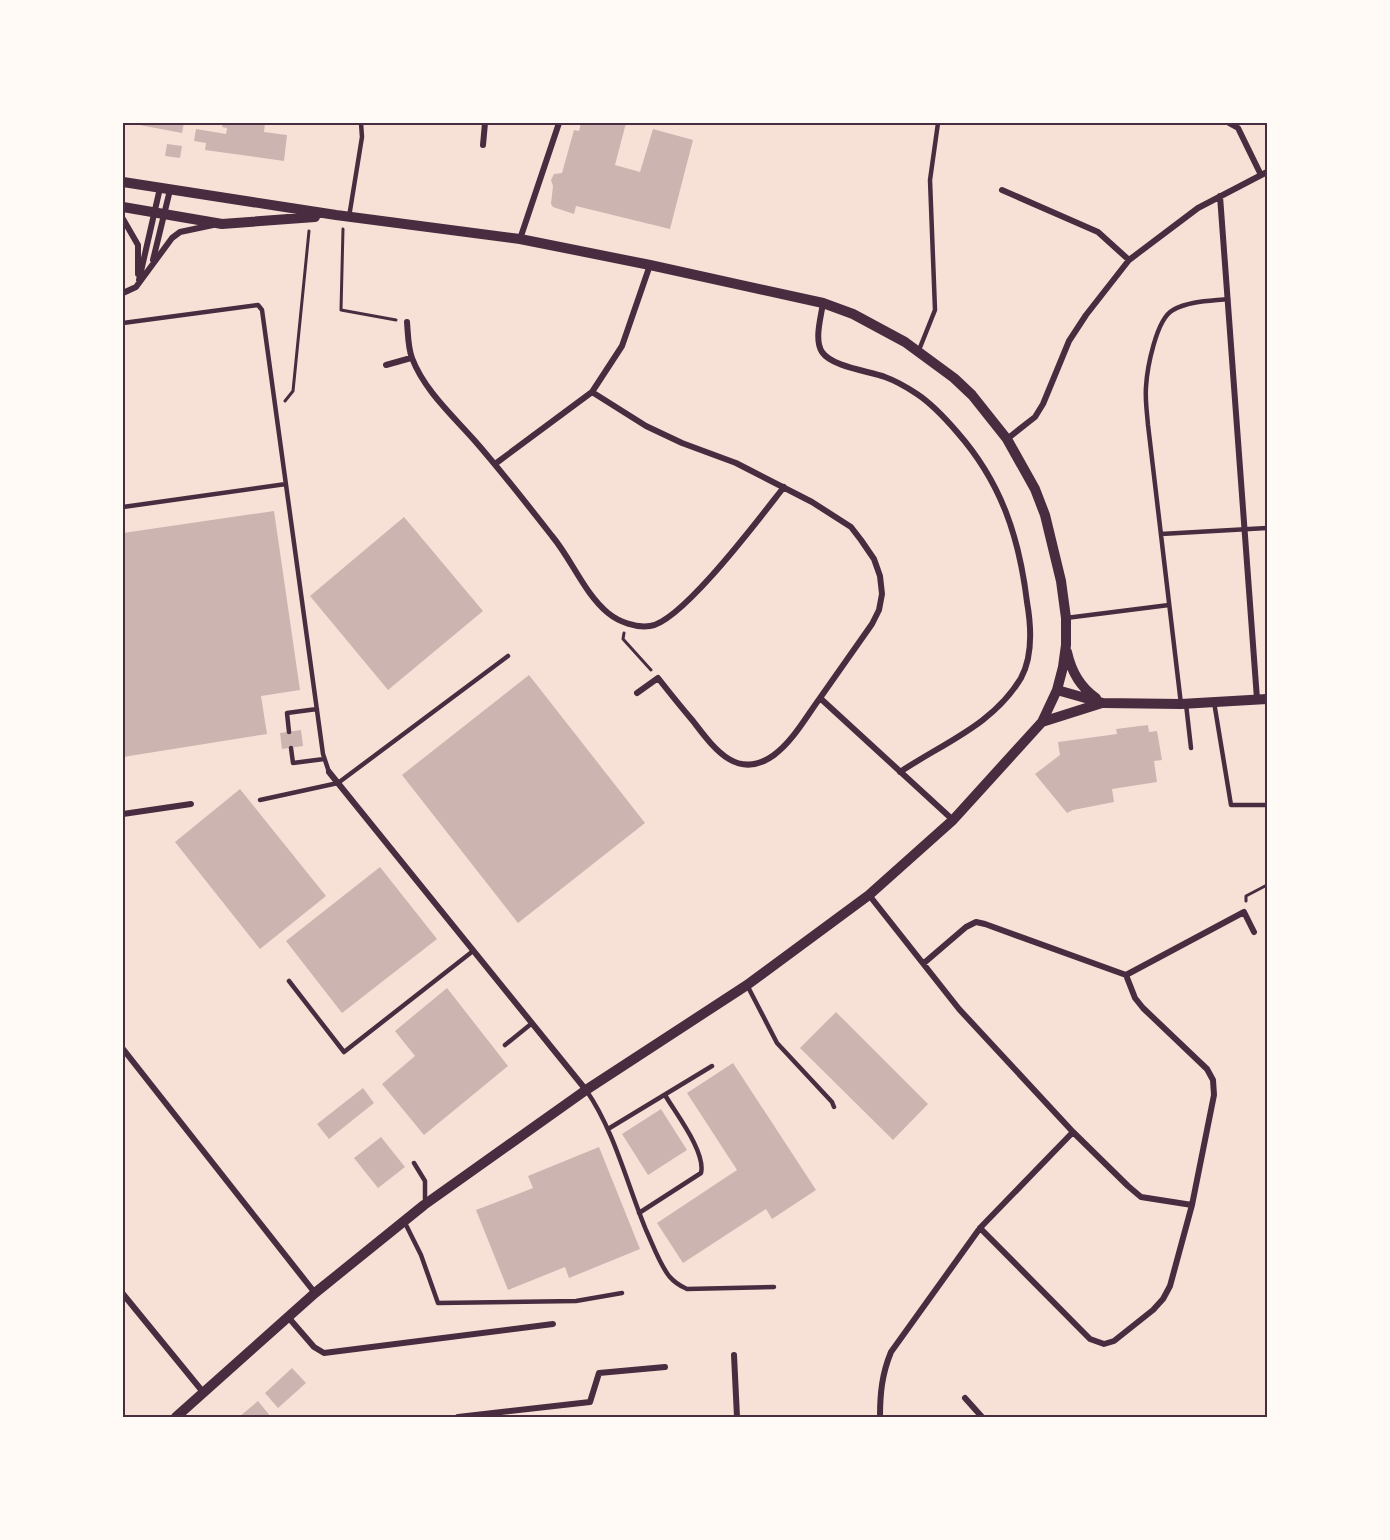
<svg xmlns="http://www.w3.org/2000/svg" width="1390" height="1540" font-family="'IBM Plex Sans',sans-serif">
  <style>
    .building { fill: #ccb4b1 }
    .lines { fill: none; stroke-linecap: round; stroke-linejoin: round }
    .path { stroke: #4a2c40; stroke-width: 3 }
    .service { stroke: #4a2c40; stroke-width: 4.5 }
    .minor { stroke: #4a2c40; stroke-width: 6 }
    .tertiary { stroke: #4a2c40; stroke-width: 10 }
    .neatline { fill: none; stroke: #4a2c40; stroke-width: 2 }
  </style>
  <rect width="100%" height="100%" fill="#f7e1d7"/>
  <path class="building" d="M 129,123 L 184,123 L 182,133 Z
    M 223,123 L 265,123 L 264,132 L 287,135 L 284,161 L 205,150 L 206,143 L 194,141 L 196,129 L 226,134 L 227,128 L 222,127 Z
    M 581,123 L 626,123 L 615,165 L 640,172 L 653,129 L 693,140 L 670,229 L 576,206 L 574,214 L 553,207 L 551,204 L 553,186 L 551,180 L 554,174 L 562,173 L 574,130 L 579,131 Z
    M 167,144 L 182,146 L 180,158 L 165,156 Z
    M 274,511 L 300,690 L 261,696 L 267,734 L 123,757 L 123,533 Z
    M 404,517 L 483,611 L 388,690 L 310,596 Z
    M 529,675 L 645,823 L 518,923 L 402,775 Z
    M 1148,725 L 1149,732 L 1157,731 L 1162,760 L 1154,761 L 1157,782 L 1112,789 L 1114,802 L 1073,810 L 1067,813 L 1035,774 L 1060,755 L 1058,742 L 1117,734 L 1116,729 Z
    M 301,730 L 303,746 L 282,749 L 280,733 Z
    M 240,789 L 326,896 L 260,949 L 175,842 Z
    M 380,867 L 437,939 L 342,1013 L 286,941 Z
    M 447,988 L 508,1066 L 424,1135 L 382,1084 L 415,1056 L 395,1031 Z
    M 836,1012 L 928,1104 L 893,1140 L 800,1048 Z
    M 733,1063 L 816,1190 L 772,1219 L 766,1209 L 683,1263 L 657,1223 L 737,1170 L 687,1093 Z
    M 363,1088 L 374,1103 L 329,1139 L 317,1124 Z
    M 661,1109 L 687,1150 L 648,1175 L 622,1134 Z
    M 381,1137 L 405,1167 L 378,1188 L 354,1158 Z
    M 599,1147 L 640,1249 L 569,1278 L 565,1267 L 508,1290 L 476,1210 L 533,1188 L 528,1176 Z
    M 292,1368 L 306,1383 L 278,1408 L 265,1393 Z
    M 258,1401 L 271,1417 L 239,1417 Z"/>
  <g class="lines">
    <path class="path" d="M 343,229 L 341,310 L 396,320
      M 285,401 L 293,391 L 309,231
      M 624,633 L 623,639 L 651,670
      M 1246,901 L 1246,896 L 1267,885"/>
    <path class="service" d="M 349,217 L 362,137 L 361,123
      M 123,323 L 258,305 L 262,310 L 323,754 L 329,772
      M 919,350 L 935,310 L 930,180 L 938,123
      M 123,507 L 286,484
      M 1161,534 L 1267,528
      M 1066,618 L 1169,605
      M 1214,702 L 1231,805 L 1267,805
      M 1181,704 L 1148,425 C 1147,412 1145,400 1146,387 C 1147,369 1156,319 1173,310 C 1189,301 1210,301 1228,299
      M 1186,704 L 1191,748
      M 289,732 L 287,713 L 317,709
      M 291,748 L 293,763 L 324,759
      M 260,800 L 338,783 L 508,656
      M 289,981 L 344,1052 L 473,951
      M 747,985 L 777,1043 L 832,1102 L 834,1107
      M 505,1045 L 531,1024
      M 586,1090 C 614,1130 627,1184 646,1230 C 653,1245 659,1263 669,1276 C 674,1282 680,1286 687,1289 L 774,1287
      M 608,1129 L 712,1066
      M 414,1163 L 425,1181 L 425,1202
      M 639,1213 L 701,1173 C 706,1152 676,1114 665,1095
      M 404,1221 L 421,1255 L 438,1303 L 576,1301 L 622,1293"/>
    <path class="minor" d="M 1229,123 L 1238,128 L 1261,175
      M 483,145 L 485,123
      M 1002,190 L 1098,232 L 1129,260
      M 1220,196 L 1257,699
      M 123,219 L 138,245 L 138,274
      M 520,239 L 559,123
      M 153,260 L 170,190
      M 139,280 L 160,188
      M 123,293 L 136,287 L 172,238 L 180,232 L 213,225
      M 823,303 C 821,317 814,340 822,352 C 832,367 869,371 885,377 C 896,381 908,388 917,394 C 932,404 945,418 957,432 C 1001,482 1019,536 1027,602 C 1031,625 1033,656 1021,678 C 993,725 943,743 900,772
      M 407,322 C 408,334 408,348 412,358 C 424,390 453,416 475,441 C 502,472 527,504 552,536 C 572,560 584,593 608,613 C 619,622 636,628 650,626 C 682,622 761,516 784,487
      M 386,365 L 411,358
      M 592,392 L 646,426 L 682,443 L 736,463 L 812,502 L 851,527 L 861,540 L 874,559 L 880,576 L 882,594 L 879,610 L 872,624 L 820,698 L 953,820
      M 1007,439 L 1035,417 L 1043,404 L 1069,341 L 1086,315 L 1129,260 L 1198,208 L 1267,172
      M 495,464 L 592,392 L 622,346 L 650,265
      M 637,693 L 658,678 C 669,692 681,707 693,721 C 713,747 737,782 774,755 C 793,741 806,717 820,698
      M 329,772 L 586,1090
      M 123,814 L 191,804
      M 869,895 L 959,1009 L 1073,1132 L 1128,1186 L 1141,1197 L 1192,1205
      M 924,963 L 966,927 L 976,922 L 985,924 L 1126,975 L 1135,998 L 1143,1008 L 1207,1069 L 1213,1080 L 1214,1095 L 1192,1205 L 1170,1286 L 1163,1299 L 1153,1310 L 1114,1341 L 1104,1344 L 1090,1339 L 980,1228
      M 1126,975 L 1244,912 L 1254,932
      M 123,1049 L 315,1293
      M 123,1294 L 203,1392
      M 288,1317 L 314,1347 L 324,1353 L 553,1324
      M 734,1355 L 737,1417
      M 965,1398 L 982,1417
      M 458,1417 L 590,1402 L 599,1373 L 665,1367
      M 880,1417 C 880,1393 882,1374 891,1352 L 980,1228 L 1073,1132"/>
    <path class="tertiary" d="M 123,182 L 336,215 L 520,239 L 650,265 L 823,303 L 853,314 L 905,342 L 954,378 L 972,395 L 1007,439 L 1035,489 L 1045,515 L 1061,581 L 1066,618 L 1066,645 L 1063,667 L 1057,690 L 1042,722 L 953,820 L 869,895 L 747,985 L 586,1090 L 424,1205 L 315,1293 L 176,1417
      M 123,207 L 222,224 L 315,217
      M 1067,652 C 1071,670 1080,687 1096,698
      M 1057,690 L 1103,703 L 1181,704 L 1267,699
      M 1042,722 L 1102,703"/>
  </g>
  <rect width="1390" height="1540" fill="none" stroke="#fffaf5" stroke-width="249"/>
  <rect x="124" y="124" width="1142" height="1292" class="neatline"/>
</svg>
